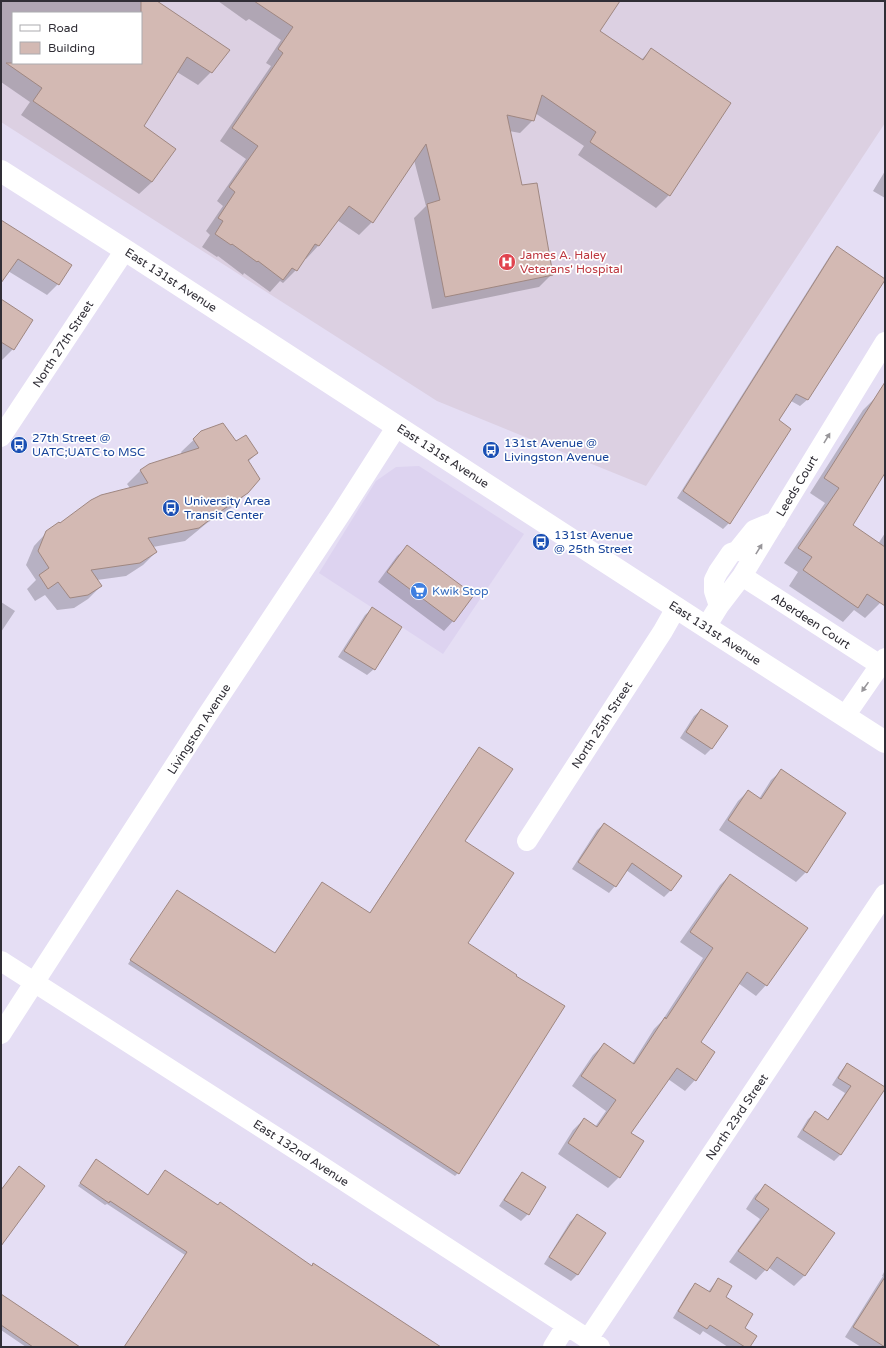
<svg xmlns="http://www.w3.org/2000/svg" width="886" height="1348" font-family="'Varela Round',sans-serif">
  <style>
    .built { fill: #ddd3f0 }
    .medical { fill: #dcd0e2; fill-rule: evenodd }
    .shadow { fill: #0003; fill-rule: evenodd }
    .building { fill: #d3b9b3; stroke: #9f8781 }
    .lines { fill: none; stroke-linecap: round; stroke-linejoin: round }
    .minor { stroke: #fff; stroke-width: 20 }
    .tertiary { stroke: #fff; stroke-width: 22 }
    .oneway { fill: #98969a }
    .labels { text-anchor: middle; stroke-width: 3.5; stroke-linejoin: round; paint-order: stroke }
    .health-label { font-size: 12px; fill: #be3a42; stroke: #fff; text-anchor: start }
    .street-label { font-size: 12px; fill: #302e36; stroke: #fff }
    .transit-label { font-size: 12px; fill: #164399; stroke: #fff; text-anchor: start }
    .shop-label { font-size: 12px; fill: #366cbe; stroke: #fff; text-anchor: start }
  </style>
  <rect width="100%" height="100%" fill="#e5def4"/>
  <path class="built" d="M 419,466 L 524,534 L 443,654 L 319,573 L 376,481 L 396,467 Z"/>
  <path class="medical" d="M 1,1 L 885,1 L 885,123 L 646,486 L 437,401 L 1,122 ZM 13,13 L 141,13 L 141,63 L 13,63 Z"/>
  <path class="shadow" d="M 1,1 L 155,1 L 211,72 L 198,85 L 177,72 L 142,126 L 152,182 L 139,194 L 21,115 L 30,102 L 1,82 ZM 13,13 L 141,13 L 141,63 L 13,63 Z
    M 218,1 L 619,1 L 599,31 L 641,60 L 651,50 L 669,195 L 656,208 L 578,155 L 584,146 L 535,113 L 533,120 L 520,133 L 509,131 L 521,186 L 552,274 L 539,287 L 432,309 L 414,218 L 426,206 L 414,160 L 372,222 L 359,235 L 337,220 L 318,246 L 306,259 L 304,258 L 296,270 L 283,283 L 280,281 L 270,292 L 244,273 L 243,275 L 218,256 L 217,257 L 202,247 L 210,235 L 206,231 L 223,206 L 217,201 L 246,159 L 220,141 L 271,66 L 266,63 L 281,40 L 249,19 L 246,21 Z
    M 885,171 L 885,198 L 873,191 Z
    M 1,221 L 58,284 L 47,295 L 8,271 L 1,282 Z
    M 837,247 L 884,279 L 807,400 L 800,406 L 791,401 L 778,421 L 729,523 L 723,529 L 677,498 L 831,254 Z
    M 1,300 L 32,320 L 13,349 L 2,360 Z
    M 878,395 L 885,400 L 885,471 L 851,526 L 878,544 L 885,533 L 885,596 L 880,603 L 865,618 L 854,610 L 843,622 L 789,586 L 798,572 L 784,563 L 825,503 L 810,493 L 863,410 Z
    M 202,432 L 235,443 L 257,453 L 248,462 L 247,493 L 234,506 L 207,523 L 185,541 L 153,547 L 156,552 L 143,565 L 126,576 L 97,580 L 101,586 L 88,599 L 74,608 L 57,610 L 45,595 L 35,601 L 27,589 L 36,580 L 26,565 L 34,546 L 47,532 L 130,488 L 127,484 L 140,471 L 149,465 L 182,454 L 181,452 Z
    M 407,547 L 453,621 L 444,631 L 378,582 L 397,556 Z
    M 1,602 L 15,611 L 1,632 Z
    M 372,609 L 374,669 L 367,675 L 338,657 L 365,615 Z
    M 701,710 L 726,726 L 711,749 L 705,755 L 680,738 L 694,716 Z
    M 479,748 L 464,841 L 466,943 L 458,1173 L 455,1176 L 128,964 L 177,891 L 274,954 L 322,883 L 369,914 Z
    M 781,771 L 806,872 L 796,882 L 719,830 L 738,801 L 748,791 L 759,799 L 771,780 Z
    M 604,824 L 671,890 L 664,897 L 626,870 L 615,886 L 609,893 L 572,869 L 597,830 Z
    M 730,875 L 766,985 L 756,996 L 738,983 L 699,1043 L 695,1080 L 685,1091 L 668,1079 L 630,1133 L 643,1142 L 619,1177 L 608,1188 L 558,1154 L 573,1130 L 584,1119 L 595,1127 L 606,1111 L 572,1086 L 593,1055 L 604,1044 L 632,1064 L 654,1029 L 662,1021 L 703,958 L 680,942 L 720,885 Z
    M 847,1064 L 884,1088 L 841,1154 L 834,1161 L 797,1137 L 808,1119 L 815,1113 L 827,1121 L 845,1093 L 832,1085 L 841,1071 Z
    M 93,1164 L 148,1196 L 311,1267 L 313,1264 L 439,1347 L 124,1347 L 185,1255 L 107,1204 L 105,1205 L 78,1186 Z
    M 522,1173 L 528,1214 L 521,1221 L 499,1206 L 516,1180 Z
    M 765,1186 L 834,1234 L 804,1276 L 794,1286 L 768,1267 L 756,1280 L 729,1262 L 760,1219 L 746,1209 L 755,1195 Z
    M 577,1215 L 604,1233 L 577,1275 L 571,1281 L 544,1264 L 570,1222 Z
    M 885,1270 L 885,1347 L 861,1347 L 845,1337 L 883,1276 L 882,1276 Z
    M 718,1279 L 725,1297 L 743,1328 L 749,1347 L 728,1347 L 703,1331 L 700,1335 L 673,1318 L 689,1291 L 695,1284 L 708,1292 Z
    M 1,1295 L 79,1347 L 26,1347 L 1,1330 Z"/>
  <path class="building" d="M 141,1 L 157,1 L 230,50 L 212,73 L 187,57 L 144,126 L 176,149 L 152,182 L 33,101 L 42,88 L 6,63 L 141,63 Z
    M 254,1 L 620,1 L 600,31 L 643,60 L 651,48 L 731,103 L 670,196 L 590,142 L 596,132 L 542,95 L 534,121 L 507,115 L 522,185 L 537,183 L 553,275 L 445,297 L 427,204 L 440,200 L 426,144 L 373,223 L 349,206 L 319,246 L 315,244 L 297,271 L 292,268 L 283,280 L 258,261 L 257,262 L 232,244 L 231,245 L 215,234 L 223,221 L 218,218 L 235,192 L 229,187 L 258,146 L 232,128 L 283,53 L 278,49 L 293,27 Z
    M 1,220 L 72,265 L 59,285 L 18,259 L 1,283 Z
    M 837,246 L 885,279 L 885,280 L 808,400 L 796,394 L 779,420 L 791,429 L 730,524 L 683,491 Z
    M 1,299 L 33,320 L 14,350 L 1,342 Z
    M 885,382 L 885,473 L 853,525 L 885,547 L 885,606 L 867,594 L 858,608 L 803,570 L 812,557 L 798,548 L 839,488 L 824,478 Z
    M 223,423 L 236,441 L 246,435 L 258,453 L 248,460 L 260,479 L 248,493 L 221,511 L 199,528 L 148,538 L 157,552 L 140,563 L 91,570 L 102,586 L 88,595 L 70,598 L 58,582 L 48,589 L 39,575 L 49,568 L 38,551 L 46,531 L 59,522 L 60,523 L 91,500 L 101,495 L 148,483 L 140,470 L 149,464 L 199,448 L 193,439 L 201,431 Z
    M 407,545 L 474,595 L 454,622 L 387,572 Z
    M 372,607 L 402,627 L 375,670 L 344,651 Z
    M 701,709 L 728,726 L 712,749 L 686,732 Z
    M 479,747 L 513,769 L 465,841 L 514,873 L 468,943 L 517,975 L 516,976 L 565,1006 L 459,1174 L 130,960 L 177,890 L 275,953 L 322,882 L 370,913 Z
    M 781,769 L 846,813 L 807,873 L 728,820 L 748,790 L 761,799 Z
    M 604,823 L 682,876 L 671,891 L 632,863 L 616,887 L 578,862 Z
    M 730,874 L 808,928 L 767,986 L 747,972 L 701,1042 L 715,1052 L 696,1081 L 677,1068 L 631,1133 L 644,1141 L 620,1178 L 568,1143 L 584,1118 L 597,1127 L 616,1100 L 581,1076 L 604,1043 L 634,1064 L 665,1017 L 666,1019 L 713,948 L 690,932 Z
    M 847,1063 L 885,1087 L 885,1089 L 841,1155 L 803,1130 L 815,1111 L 828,1120 L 851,1086 L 838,1078 Z
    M 96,1159 L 148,1195 L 165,1170 L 218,1205 L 220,1202 L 312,1266 L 313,1263 L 441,1347 L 124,1347 L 187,1252 L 110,1201 L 109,1203 L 80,1183 Z
    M 19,1166 L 45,1186 L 1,1246 L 1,1190 Z
    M 522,1172 L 546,1187 L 529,1215 L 504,1200 Z
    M 765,1184 L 835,1233 L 805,1276 L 777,1257 L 767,1271 L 738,1251 L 769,1209 L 755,1199 Z
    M 577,1214 L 606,1233 L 578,1275 L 549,1257 Z
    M 885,1277 L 885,1347 L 853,1327 Z
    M 718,1278 L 732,1286 L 726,1297 L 753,1314 L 745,1328 L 757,1336 L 750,1347 L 745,1347 L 710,1325 L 707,1329 L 678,1311 L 695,1283 L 710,1292 Z
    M 1,1294 L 80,1347 L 33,1347 L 1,1325 Z"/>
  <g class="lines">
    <path class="minor" d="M 1,437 L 125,250
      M 742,576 L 880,665
      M 719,606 L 714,591 L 714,580 L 718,572 L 731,553 L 737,551 L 754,530 L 776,521
      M 706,627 L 719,606 L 742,576 L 765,538 L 885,342
      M 845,716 L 885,658
      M 527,841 L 663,631 L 676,608
      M 1,961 L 312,1160 L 600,1347
      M 1,1034 L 206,717 L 342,512 L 397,426
      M 588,1339 L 885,894
      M 553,1347 L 566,1326"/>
    <path class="tertiary" d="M 1,171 L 125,250 L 706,627 L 885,742"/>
  </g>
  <defs><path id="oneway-solid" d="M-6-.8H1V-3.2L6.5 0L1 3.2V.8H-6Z"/></defs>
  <g class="oneway">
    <use href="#oneway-solid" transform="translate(827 438) rotate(-59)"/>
    <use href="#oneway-solid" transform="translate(759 549) rotate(-58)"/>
    <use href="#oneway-solid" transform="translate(865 687) rotate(125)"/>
  </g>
  <defs>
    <symbol id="hospital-disc" viewBox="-11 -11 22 22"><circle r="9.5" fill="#e0444e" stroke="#fff"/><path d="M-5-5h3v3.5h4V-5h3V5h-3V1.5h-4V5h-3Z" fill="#fff"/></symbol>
    <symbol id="bus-disc" viewBox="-11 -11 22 22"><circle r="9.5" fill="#1a4fb4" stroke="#fff"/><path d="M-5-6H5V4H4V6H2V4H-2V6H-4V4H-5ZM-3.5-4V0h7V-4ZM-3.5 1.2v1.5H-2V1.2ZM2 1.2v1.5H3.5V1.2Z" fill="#fff"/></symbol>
    <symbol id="supermarket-disc" viewBox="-11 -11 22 22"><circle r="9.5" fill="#3f7fe0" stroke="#fff"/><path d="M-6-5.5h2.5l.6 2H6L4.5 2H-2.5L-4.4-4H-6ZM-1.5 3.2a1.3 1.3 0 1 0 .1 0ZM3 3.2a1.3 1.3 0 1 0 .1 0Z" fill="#fff"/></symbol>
  </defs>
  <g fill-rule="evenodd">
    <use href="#hospital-disc" x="497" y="252" width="20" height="20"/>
    <use href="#bus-disc" x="9" y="435" width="20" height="20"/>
    <use href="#bus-disc" x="481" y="440" width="20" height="20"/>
    <use href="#bus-disc" x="161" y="498" width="20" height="20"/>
    <use href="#bus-disc" x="531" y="532" width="20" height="20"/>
    <use href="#supermarket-disc" x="409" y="581" width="20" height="20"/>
  </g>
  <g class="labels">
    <g class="health-label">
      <text x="520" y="259">James A. Haley<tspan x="520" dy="14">Veterans' Hospital</tspan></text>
    </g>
    <g class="street-label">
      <text transform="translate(171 280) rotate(33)" y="4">East 131st Avenue</text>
      <text transform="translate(63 344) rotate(-57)" y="4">North 27th Street</text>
      <text transform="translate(443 456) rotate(33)" y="4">East 131st Avenue</text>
      <text transform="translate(797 486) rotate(-59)" y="4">Leeds Court</text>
      <text transform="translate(811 621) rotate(33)" y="4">Aberdeen Court</text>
      <text transform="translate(715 633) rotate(33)" y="4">East 131st Avenue</text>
      <text transform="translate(602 725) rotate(-57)" y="4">North 25th Street</text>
      <text transform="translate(199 729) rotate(-57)" y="4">Livingston Avenue</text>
      <text transform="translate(737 1117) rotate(-56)" y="4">North 23rd Street</text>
      <text transform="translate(301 1153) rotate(33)" y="4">East 132nd Avenue</text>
    </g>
    <g class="transit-label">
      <text x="32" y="442">27th Street @<tspan x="32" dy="14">UATC;UATC to MSC</tspan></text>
      <text x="504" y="447">131st Avenue @<tspan x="504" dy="14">Livingston Avenue</tspan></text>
      <text x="184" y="505">University Area<tspan x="184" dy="14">Transit Center</tspan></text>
      <text x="554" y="539">131st Avenue<tspan x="554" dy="14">@ 25th Street</tspan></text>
    </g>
    <g class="shop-label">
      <text x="432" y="595">Kwik Stop</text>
    </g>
  </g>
  <rect width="886" height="1348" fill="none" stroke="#302e36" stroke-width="4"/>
  <rect x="12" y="12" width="130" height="52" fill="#ffffff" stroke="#acabaf"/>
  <rect x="20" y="25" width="20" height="6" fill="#ffffff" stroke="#acabaf"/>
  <text x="48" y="32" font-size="12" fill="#302e36">Road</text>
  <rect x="20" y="42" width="20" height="12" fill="#d3b9b3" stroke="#acabaf"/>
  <text x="48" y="52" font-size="12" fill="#302e36">Building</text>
</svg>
